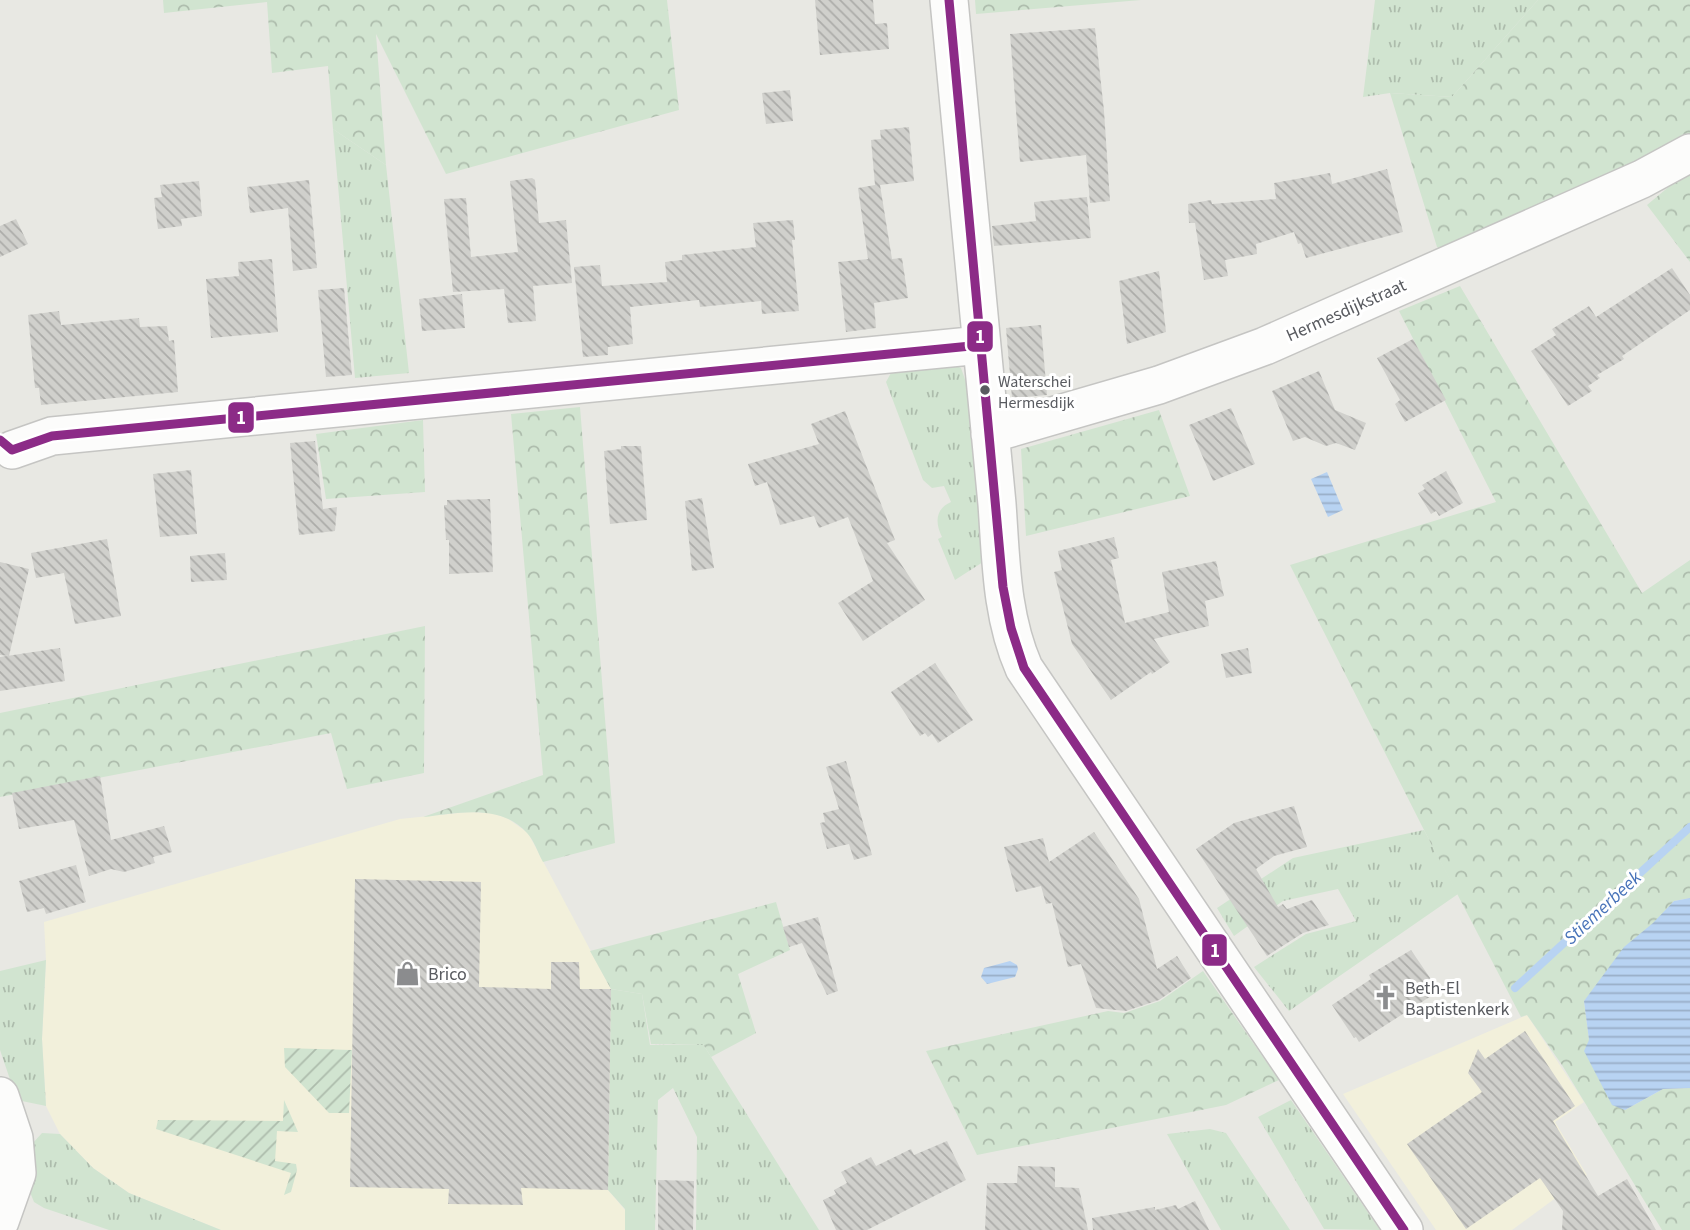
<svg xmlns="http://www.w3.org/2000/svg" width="1690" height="1230" font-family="'Source Sans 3',sans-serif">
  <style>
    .commercial { fill: #f2f0db }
    .grass { fill: url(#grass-tufts) }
    .forest { fill: url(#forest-crowns) }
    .garden { fill: url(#garden-furrows) }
    .water { fill: url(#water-rules) }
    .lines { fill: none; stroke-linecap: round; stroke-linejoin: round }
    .stream { stroke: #b8d3f2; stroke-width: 8 }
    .building { fill: url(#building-back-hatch) }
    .minor-casing { stroke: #c5c5c3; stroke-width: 40 }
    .minor { stroke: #fcfcfb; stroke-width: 37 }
    .bus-1-casing { stroke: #fff; stroke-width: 14 }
    .bus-1 { stroke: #8c2b87; stroke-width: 9 }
    .bus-dot { fill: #595b60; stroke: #fff; stroke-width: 2.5 }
    .labels { text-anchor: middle; stroke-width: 6; stroke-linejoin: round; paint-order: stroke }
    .bus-label { font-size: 16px; fill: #595b60; stroke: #fff; text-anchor: start }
    .street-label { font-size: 18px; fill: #595b60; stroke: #fff }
    .poi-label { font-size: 18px; fill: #595b60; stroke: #fff; text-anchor: start }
    .water-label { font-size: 19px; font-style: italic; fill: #4873b9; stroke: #fff }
    .line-badge { stroke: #fff; stroke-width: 2.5 }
    .badge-label { font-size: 19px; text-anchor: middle; font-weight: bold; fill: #fff }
  </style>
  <defs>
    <pattern id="grass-tufts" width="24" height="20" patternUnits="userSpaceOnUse" patternTransform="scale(1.75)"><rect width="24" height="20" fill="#d1e4d0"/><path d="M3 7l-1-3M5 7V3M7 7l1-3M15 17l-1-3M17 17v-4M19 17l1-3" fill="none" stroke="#adbcac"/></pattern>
    <pattern id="forest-crowns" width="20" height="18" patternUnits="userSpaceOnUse" patternTransform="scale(1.75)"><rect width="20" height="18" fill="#d1e4d0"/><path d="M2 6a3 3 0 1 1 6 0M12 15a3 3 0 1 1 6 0" fill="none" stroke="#adbcac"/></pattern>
    <pattern id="garden-furrows" width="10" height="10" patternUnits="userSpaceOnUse" patternTransform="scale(1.75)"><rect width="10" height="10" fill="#d1e4d0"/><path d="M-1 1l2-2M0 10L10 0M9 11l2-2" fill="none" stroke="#adbcac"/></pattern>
    <pattern id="water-rules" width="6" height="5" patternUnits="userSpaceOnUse" patternTransform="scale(1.75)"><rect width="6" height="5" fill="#b8d3f2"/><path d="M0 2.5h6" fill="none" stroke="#99aec7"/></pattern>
    <pattern id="building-back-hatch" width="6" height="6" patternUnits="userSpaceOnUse" patternTransform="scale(1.75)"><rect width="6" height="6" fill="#d0d0cc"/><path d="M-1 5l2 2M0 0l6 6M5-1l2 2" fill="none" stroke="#acaca9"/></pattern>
  </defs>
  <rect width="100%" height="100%" fill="#e8e8e3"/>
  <path class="commercial" d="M 468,812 L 491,813 L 507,818 L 528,833 L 611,989 L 608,1190 L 625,1210 L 625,1230 L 221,1230 L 129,1193 L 93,1168 L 60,1134 L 46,1106 L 42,1039 L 46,960 L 44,922 L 400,819 Z
    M 1527,1015 L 1584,1102 L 1555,1122 L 1587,1175 L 1512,1230 L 1436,1230 L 1343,1094 Z"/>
  <path class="grass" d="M 1375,0 L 1538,0 L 1452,97 L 1390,93 L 1363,97 Z
    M 333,129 L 386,165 L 409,373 L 355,378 Z
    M 951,363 L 961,368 L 967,385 L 983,562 L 955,580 L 938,539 L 942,537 C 935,523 935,509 951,502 L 944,486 L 932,488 L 923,480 L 886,382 L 892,371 Z
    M 1424,830 L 1458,894 L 1289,1011 L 1254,967 L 1306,934 L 1356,921 L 1338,889 L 1283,901 L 1234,936 L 1217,908 L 1293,858 Z
    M 46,960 L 42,1039 L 46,1106 L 17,1100 L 0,1050 L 0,971 Z
    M 611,989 L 642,994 L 650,1045 L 703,1044 L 819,1230 L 696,1230 L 697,1137 L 673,1088 L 658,1100 L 655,1230 L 625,1230 L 625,1209 L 608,1190 Z
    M 1291,1100 L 1380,1230 L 1324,1229 L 1258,1117 Z
    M 1210,1129 L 1226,1133 L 1290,1230 L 1221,1230 L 1167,1134 Z
    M 42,1133 L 60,1134 L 93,1168 L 129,1193 L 221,1230 L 109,1230 L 44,1208 L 34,1202 L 26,1182 L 32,1144 Z"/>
  <path class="forest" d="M 163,0 L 667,0 L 679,110 L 446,174 L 376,34 L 386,165 L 333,129 L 328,66 L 272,73 L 267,2 L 164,13 Z
    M 975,0 L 1141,0 L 976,14 Z
    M 1538,0 L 1690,0 L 1690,143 L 1448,255 L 1437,247 L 1390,93 L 1452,97 Z
    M 1690,169 L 1690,262 L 1647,205 Z
    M 1460,286 L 1642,593 L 1690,560 L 1690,898 L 1674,901 L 1584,1001 L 1589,1040 L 1625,1110 L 1663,1089 L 1690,1088 L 1690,1230 L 1662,1230 L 1562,1065 L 1527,1015 L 1521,1017 L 1424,830 L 1290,565 L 1496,502 L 1399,311 Z
    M 580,407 L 615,843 L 543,862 C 538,853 534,840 527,833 C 500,803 459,813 423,817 L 543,775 L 511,414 Z
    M 1159,410 L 1190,496 L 1026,536 L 1021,449 Z
    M 423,420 L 425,492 L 326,499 L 316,434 Z
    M 425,626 L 424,773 L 347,789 L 331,733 L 0,797 L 0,713 Z
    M 776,902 L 790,950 L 738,974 L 756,1033 L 711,1057 L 703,1044 L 651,1044 L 642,994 L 611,989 L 590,951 Z
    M 1203,971 L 1279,1080 L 1226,1105 L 977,1155 L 926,1051 L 1108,1011 L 1124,1013 L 1160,1001 Z"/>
  <path class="garden" d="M 284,1048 L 352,1050 L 349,1113 L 329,1113 L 285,1067 Z
    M 284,1100 L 298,1132 L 277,1131 L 275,1161 L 296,1164 L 297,1170 L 291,1192 L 284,1195 L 291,1173 L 156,1129 L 158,1120 L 283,1121 Z"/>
  <path class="water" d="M 1327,472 L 1343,510 L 1328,517 L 1311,479 Z
    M 1690,898 L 1690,1088 L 1663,1089 L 1625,1110 L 1612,1105 L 1584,1051 L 1589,1040 L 1584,1001 L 1624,947 L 1653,923 L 1674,901 Z
    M 1010,961 L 1017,965 L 1018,969 L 1015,977 L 987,984 L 981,977 L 984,968 Z"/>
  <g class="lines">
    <path class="stream" d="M 1515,988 L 1690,827"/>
  </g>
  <path class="building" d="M 815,0 L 873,0 L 875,24 L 887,23 L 889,49 L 820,55 Z
    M 1095,28 L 1104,111 L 1110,201 L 1090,203 L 1086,155 L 1020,162 L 1010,34 Z
    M 790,90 L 793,121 L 766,124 L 762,93 Z
    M 909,127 L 914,181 L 880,185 L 892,259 L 902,258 L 908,298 L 874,303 L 876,328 L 846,332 L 838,262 L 868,259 L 858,188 L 875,185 L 871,140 L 881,139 L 880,130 Z
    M 1387,169 L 1403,232 L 1306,258 L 1301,243 L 1298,244 L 1294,232 L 1256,244 L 1257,254 L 1225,260 L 1228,276 L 1204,280 L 1195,223 L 1189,223 L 1188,204 L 1211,200 L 1212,204 L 1276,199 L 1274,183 L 1330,173 L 1332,184 Z
    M 532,178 L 535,180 L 539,223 L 566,220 L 572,283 L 533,286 L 536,321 L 508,323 L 504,289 L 453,292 L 444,199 L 466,198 L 471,257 L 518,252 L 510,181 Z
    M 309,180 L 317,268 L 293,271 L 288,208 L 250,213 L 247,187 Z
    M 199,181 L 202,216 L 181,219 L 182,226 L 158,229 L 154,198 L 162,197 L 160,185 Z
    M 1087,197 L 1091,238 L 994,246 L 992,226 L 1036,221 L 1034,202 Z
    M 16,219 L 28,244 L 0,257 L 0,226 Z
    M 793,220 L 795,240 L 792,240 L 799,311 L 762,314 L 761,301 L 700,307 L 699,300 L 630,307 L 633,344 L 608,347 L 608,355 L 583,357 L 574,267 L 600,265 L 602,286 L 667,282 L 665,262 L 682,260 L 682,255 L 756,247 L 753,223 Z
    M 272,259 L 278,332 L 211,338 L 206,279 L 239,276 L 238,262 Z
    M 1672,268 L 1690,295 L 1690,310 L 1622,356 L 1624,359 L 1597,375 L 1600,378 L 1588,386 L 1592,391 L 1568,406 L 1531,351 L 1556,335 L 1552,329 L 1589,306 L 1596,317 Z
    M 1159,271 L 1166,332 L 1127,344 L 1119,281 Z
    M 344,288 L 352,375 L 326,377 L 318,290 Z
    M 462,294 L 465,328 L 422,331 L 419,299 Z
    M 59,311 L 61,325 L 139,318 L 140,327 L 167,326 L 169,341 L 174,340 L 178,392 L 41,405 L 39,388 L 35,388 L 28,315 Z
    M 1041,325 L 1047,395 L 1012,398 L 1006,328 Z
    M 1413,339 L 1446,400 L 1405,422 L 1395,404 L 1400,400 L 1377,358 Z
    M 1319,371 L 1335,410 L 1366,423 L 1355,450 L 1336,443 L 1326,446 L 1305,437 L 1293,441 L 1272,391 Z
    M 1231,408 L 1255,464 L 1213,481 L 1189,425 Z
    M 845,411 L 895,540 L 887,543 L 925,600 L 863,641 L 838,603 L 873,581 L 848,517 L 819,528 L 814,516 L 780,525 L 767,482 L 755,486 L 748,464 L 819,444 L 811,424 Z
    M 315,441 L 323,509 L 337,507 L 335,531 L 299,535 L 290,443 Z
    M 621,446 L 641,446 L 647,520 L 610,524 L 604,451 L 621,449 Z
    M 191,470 L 197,534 L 160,537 L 153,474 Z
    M 1446,471 L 1463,503 L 1439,516 L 1436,511 L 1431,514 L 1418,493 L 1425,489 L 1422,485 Z
    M 702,498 L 714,568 L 692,571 L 685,501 Z
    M 490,499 L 493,572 L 449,574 L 449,540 L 446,540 L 444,505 L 447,505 L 447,500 Z
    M 1114,537 L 1119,558 L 1111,560 L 1125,623 L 1169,612 L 1162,572 L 1216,561 L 1224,596 L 1205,601 L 1209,626 L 1154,639 L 1170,662 L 1152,674 L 1151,672 L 1111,700 L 1072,644 L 1054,572 L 1062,570 L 1058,551 Z
    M 107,539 L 121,616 L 75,624 L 64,573 L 36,578 L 31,553 Z
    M 225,553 L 227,580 L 191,582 L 190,556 Z
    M 0,562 L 29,569 L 9,656 L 0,655 Z
    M 60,648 L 65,681 L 0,691 L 0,657 Z
    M 1248,648 L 1252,673 L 1226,678 L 1221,654 Z
    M 935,663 L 973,720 L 938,743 L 932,734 L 928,737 L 925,733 L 920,736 L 891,692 Z
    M 846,761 L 872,855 L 854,860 L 849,844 L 827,849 L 820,823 L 825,822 L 823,813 L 839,809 L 826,767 Z
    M 100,776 L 111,840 L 164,826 L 172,852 L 153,857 L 155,863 L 124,872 L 111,869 L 89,876 L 74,820 L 19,829 L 12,793 Z
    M 1294,806 L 1307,847 L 1274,856 L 1256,869 L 1278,907 L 1283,904 L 1287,909 L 1312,900 L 1329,925 L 1303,933 L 1267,956 L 1196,849 L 1234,823 Z
    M 1094,832 L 1139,899 L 1157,969 L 1177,956 L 1191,978 L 1159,1000 L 1126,1011 L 1096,1008 L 1081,964 L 1068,967 L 1052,903 L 1046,904 L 1041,886 L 1016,892 L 1004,847 L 1043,838 L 1049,862 Z
    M 76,865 L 86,902 L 46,914 L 44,908 L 27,912 L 19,881 Z
    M 355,879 L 481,882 L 479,987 L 551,989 L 551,962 L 579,962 L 580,989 L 611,989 L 608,1190 L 521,1188 L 523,1205 L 448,1204 L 449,1189 L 350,1187 Z
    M 818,917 L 838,991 L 827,995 L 802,943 L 789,947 L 783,927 Z
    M 1411,950 L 1439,991 L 1359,1042 L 1356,1037 L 1354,1038 L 1332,1005 L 1371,979 L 1369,975 Z
    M 1525,1031 L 1575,1106 L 1553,1121 L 1598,1196 L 1627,1179 L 1656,1230 L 1562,1230 L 1563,1211 L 1540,1178 L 1466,1229 L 1407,1144 L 1482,1092 L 1468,1073 L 1478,1049 L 1485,1059 Z
    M 947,1141 L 966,1180 L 867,1230 L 836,1230 L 823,1200 L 836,1194 L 834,1190 L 847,1183 L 841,1172 L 871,1157 L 876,1166 L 911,1149 L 914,1155 Z
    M 1018,1166 L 1055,1167 L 1055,1187 L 1079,1188 L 1088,1230 L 985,1230 L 987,1183 L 1017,1183 Z
    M 658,1180 L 694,1181 L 693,1230 L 658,1230 Z
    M 1195,1201 L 1209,1230 L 1093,1230 L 1092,1218 L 1155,1207 L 1155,1210 L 1176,1205 L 1178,1209 Z"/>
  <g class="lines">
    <defs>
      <path id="minor" d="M 949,0 L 997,504 C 1001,559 1001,616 1024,668 L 1404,1230
        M 990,434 L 1159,385 L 1265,346 L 1642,179 L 1690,153
        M 12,450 L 52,436 L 981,345
        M 0,1096 L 14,1138 L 17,1173 L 0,1221"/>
    </defs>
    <use href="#minor" class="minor-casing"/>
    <use href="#minor" class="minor"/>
    <defs>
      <path id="bus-1" d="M 949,0 L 1003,587 L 1011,628 L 1024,668 L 1404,1230
        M 0,440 L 12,450 L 52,436 L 981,345"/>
    </defs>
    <use href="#bus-1" class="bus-1-casing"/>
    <use href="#bus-1" class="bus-1"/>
  </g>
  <defs>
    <symbol id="shop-bare" viewBox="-9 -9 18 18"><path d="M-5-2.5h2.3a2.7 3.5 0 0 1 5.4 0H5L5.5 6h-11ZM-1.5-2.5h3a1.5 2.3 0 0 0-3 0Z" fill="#8b8c8e" stroke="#fff" stroke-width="2.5" paint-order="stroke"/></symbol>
    <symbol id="church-bare" viewBox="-9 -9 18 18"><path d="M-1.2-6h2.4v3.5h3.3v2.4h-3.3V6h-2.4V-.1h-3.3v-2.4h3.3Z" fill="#8b8c8e" stroke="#fff" stroke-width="2.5" paint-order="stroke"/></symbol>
  </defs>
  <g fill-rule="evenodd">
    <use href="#shop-bare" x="390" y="956" width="35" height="35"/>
    <use href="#church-bare" x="1368" y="980" width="35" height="35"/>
  </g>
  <circle class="bus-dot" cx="985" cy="390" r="6"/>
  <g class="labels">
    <g class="bus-label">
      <text x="998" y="387">Waterschei<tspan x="998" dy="21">Hermesdijk</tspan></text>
    </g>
    <g class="street-label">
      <text transform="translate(1346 310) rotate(-24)" y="6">Hermesdijkstraat</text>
    </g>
    <g class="poi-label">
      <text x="428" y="980">Brico</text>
      <text x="1405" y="994">Beth-El<tspan x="1405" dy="21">Baptistenkerk</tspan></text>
    </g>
    <g class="water-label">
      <text transform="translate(1602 907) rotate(-43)" y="7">Stiemerbeek</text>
    </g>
  </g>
  <g class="line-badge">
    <rect x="966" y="320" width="28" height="33" rx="7" fill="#8c2b87"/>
    <rect x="227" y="401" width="28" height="33" rx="7" fill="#8c2b87"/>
    <rect x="1201" y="933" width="27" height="34" rx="7" fill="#8c2b87"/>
  </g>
  <g class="badge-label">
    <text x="980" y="343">1</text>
    <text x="241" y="424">1</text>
    <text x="1215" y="957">1</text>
  </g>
</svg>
